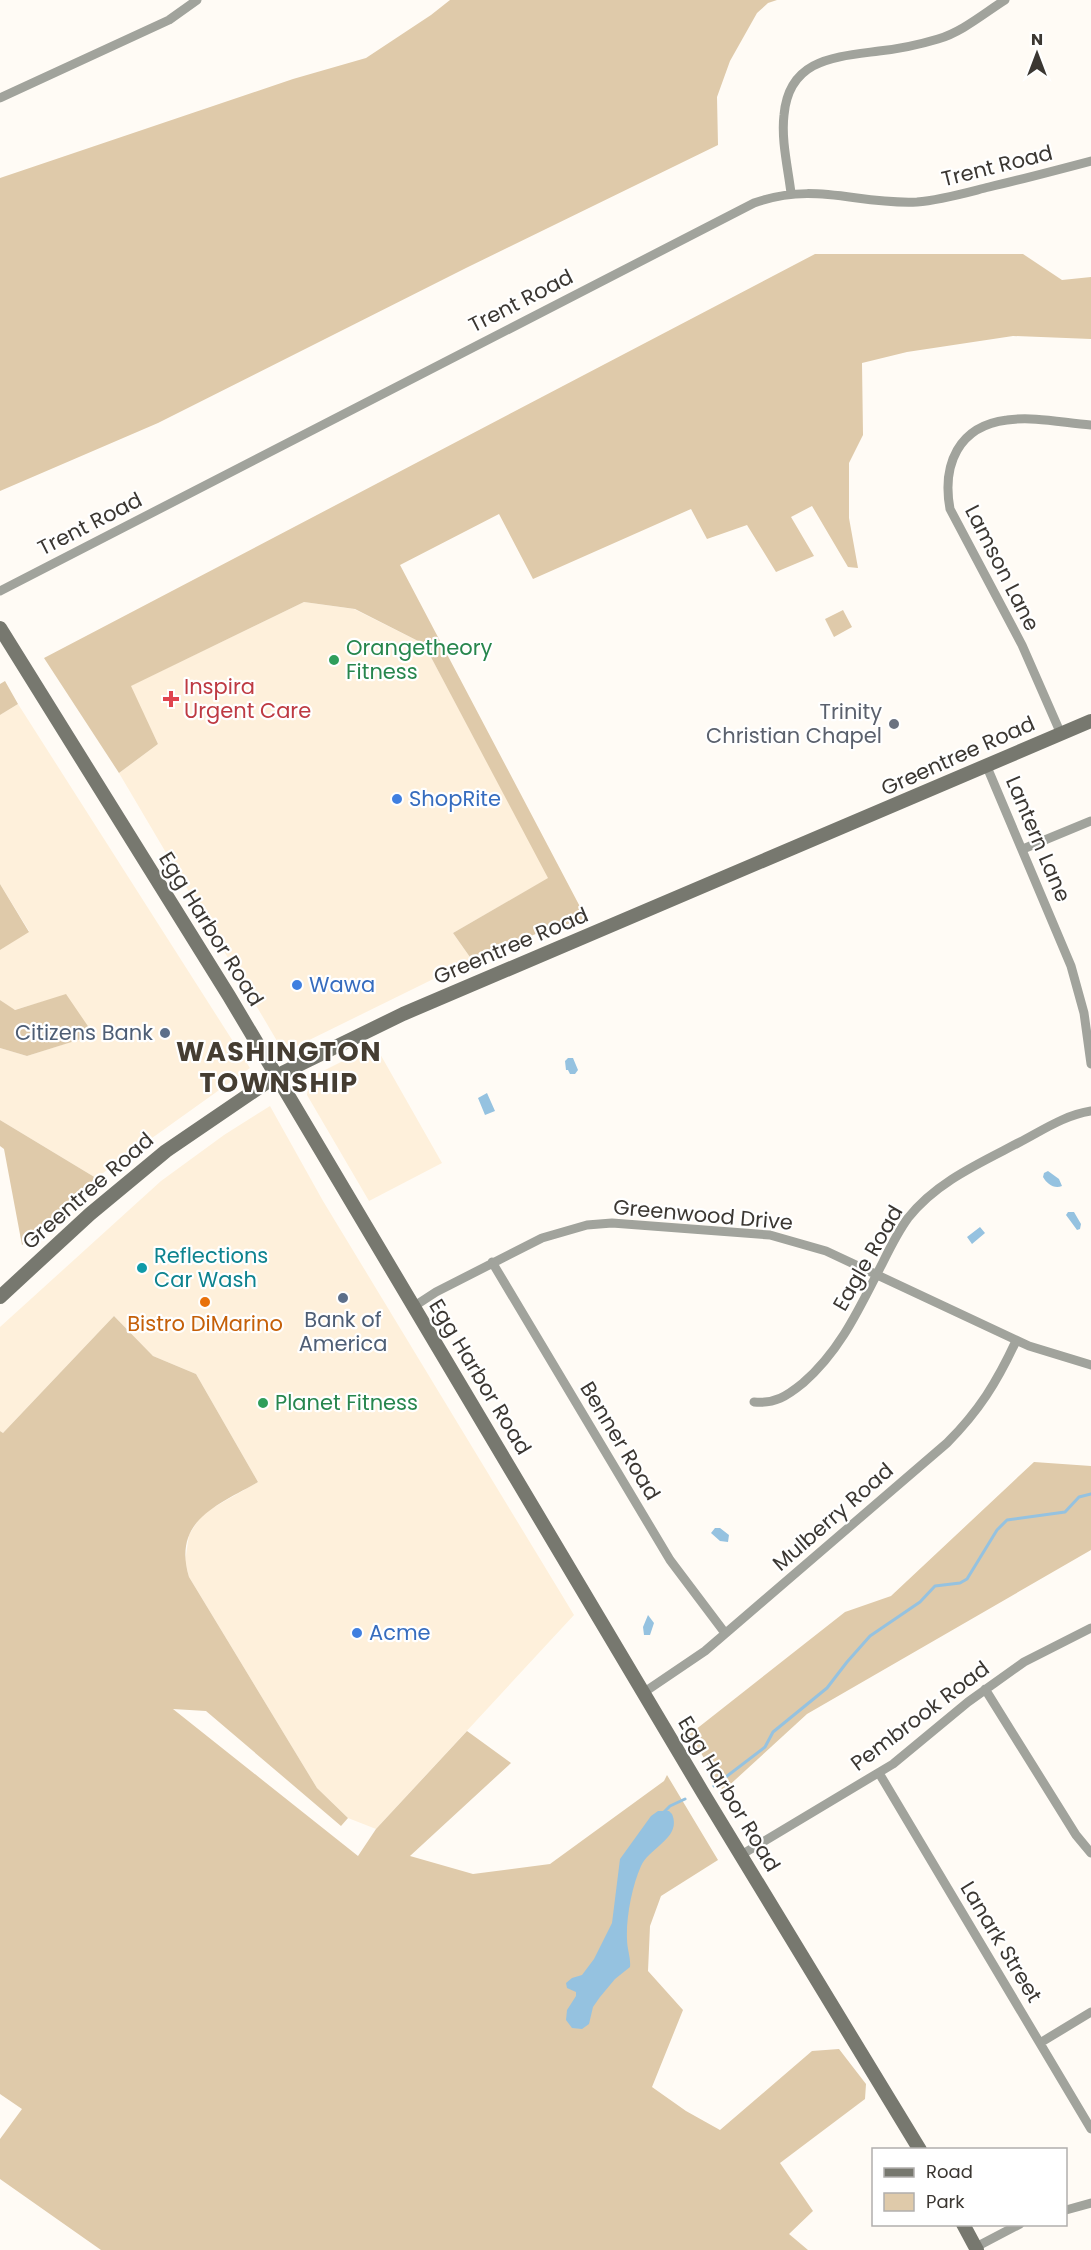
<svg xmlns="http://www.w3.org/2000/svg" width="1091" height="2250" font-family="Poppins,sans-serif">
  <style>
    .built { fill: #fef0db }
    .green { fill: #dfcaaa }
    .water { fill: #95c2e0 }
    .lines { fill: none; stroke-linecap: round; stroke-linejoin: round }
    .stream { stroke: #95c2e0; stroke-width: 3 }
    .street { stroke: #a1a39c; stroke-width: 9 }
    .secondary { stroke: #77786f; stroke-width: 14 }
    .leisure-dot { fill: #2e9e5b; stroke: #fff; stroke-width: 2 }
    .health-dot { fill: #e0444e; stroke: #fff; stroke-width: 2 }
    .worship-dot { fill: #6b7280; stroke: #fff; stroke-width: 2 }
    .shop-dot { fill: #3f7fe0; stroke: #fff; stroke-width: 2 }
    .service-dot { fill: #5c6f8a; stroke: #fff; stroke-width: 2 }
    .culture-dot { fill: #0f9aa8; stroke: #fff; stroke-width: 2 }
    .food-dot { fill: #e8710a; stroke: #fff; stroke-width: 2 }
    .labels { text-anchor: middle; stroke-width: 4.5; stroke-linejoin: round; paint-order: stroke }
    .street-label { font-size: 21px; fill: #3b3732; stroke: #fff }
    .leisure-label { font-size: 21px; fill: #27864d; stroke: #fff; text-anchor: start }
    .health-label { font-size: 21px; fill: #be3a42; stroke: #fff; text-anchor: start }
    .worship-label { font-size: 21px; fill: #5b616d; stroke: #fff; text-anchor: end }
    .shop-label { font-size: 21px; fill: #366cbe; stroke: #fff; text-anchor: start }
    .service-label { font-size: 21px; fill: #4e5e75; stroke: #fff; text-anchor: end }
    .culture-label { font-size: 21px; fill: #0d838f; stroke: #fff; text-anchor: start }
    .food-label { font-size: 21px; fill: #c56008; stroke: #fff }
    .district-label { font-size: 27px; font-weight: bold; letter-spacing: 1.5px; fill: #453d32; stroke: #fff }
  </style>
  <rect width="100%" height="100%" fill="#fffbf5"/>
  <path class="built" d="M 304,602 L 354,609 L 424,644 L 549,878 L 453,933 L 472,960 L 291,1049 L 280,1046 L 119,773 L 158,744 L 130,686 Z
    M 18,704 L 250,1068 L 96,1178 L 0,1120 L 0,1048 L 27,1056 L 93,1035 L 66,995 L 14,1010 L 0,1000 L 0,950 L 29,931 L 0,884 L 0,715 Z
    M 375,1045 L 442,1163 L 369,1201 L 307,1095 L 308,1084 L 313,1076 Z
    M 270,1106 L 323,1201 L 574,1615 L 376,1829 L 348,1818 L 317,1788 L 189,1577 L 185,1562 L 189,1535 L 202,1514 L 258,1482 L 196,1374 L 153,1356 L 114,1316 L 3,1433 L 0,1431 L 0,1327 L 161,1181 L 224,1135 Z"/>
  <path class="green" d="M 450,0 L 777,0 L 768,3 L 757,13 L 730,61 L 717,97 L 718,145 L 466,268 L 158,423 L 0,491 L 0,178 L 293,79 L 366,58 L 431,15 Z
    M 815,254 L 1023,254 L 1062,280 L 1091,277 L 1091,339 L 1013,336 L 907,352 L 862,363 L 863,435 L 849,463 L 849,518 L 858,568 L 848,567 L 812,506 L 791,517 L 814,556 L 776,572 L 747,525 L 707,539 L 691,509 L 533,579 L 499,514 L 400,565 L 587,920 L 553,927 L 472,960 L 453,933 L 548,878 L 424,644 L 355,609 L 304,602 L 131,686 L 158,744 L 119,773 L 44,658 Z
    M 843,610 L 852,627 L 834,637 L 825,619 Z
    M 5,681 L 18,704 L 0,715 L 0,684 Z
    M 0,884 L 29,932 L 0,950 Z
    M 66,994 L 94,1035 L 27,1056 L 0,1048 L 0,1000 L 15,1010 Z
    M 0,1120 L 96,1178 L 22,1245 L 4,1149 L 0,1146 Z
    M 114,1316 L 153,1356 L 196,1374 L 258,1482 C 218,1505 172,1520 189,1577 L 317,1788 L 348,1818 L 341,1826 L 206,1711 L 173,1709 L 358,1856 L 376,1829 L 467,1731 L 511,1763 L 410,1856 L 473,1874 L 550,1864 L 664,1781 L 667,1775 L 718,1860 L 661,1896 L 650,1926 L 648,1971 L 683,2010 L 652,2087 L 686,2111 L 720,2130 L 812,2051 L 839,2049 L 866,2084 L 865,2099 L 780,2163 L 813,2211 L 789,2234 L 808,2250 L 101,2250 L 0,2179 L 0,2139 L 22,2109 L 0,2094 L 0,1431 L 3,1433 Z
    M 1034,1462 L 1091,1466 L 1091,1550 L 807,1714 L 723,1791 L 690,1734 L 845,1612 L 891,1596 Z"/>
  <path class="water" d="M 568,1058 L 573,1058 L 578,1070 L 575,1074 L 570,1074 L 568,1070 L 566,1070 L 565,1061 Z
    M 487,1093 L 495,1111 L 485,1115 L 478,1098 Z
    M 1048,1171 L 1059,1179 L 1062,1186 C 1054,1189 1047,1184 1043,1177 L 1044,1173 Z
    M 1068,1212 L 1074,1212 L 1081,1224 L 1080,1229 L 1077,1230 L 1066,1215 Z
    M 980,1227 L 985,1233 L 972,1244 L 967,1237 Z
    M 715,1528 L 720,1528 L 729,1535 L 728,1542 L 720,1541 L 711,1533 Z
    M 648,1615 L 654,1623 L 650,1635 L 644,1635 L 643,1627 Z
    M 658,1811 L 669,1811 L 672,1814 C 682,1838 650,1847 641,1866 C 632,1886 626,1918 627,1939 C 627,1949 631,1958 630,1967 L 615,1979 L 600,1997 L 593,2007 L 589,2024 L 582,2029 L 572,2028 L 566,2020 L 567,2010 L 576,1996 L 576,1992 L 567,1988 L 566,1983 L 572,1978 L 582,1975 L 594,1959 L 612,1923 L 620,1859 L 651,1816 Z"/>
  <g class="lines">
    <path class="stream" d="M 714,1786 L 765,1747 L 773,1732 L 827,1688 L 847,1662 L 870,1636 L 920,1602 L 935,1586 L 960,1583 L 967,1579 L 997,1530 L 1007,1520 L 1065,1512 L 1079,1497 L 1091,1494
      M 663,1813 L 670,1806 L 685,1799"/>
    <path class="street" d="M 0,98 L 169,20 L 197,0
      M 791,193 C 788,168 781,140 784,115 C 789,59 834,57 879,51 C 899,49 918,45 938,39 C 962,32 983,14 1005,0
      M 0,591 L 754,203 C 816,181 857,205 917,202 C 941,200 965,193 989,187 C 1023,179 1057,170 1091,161
      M 1061,734 L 1022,645 L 950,509 C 942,465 958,426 1007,420 C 1034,416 1064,423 1091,425
      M 987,767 L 1071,966 L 1084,1013 L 1091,1064
      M 1023,849 L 1091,821
      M 492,1262 L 670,1560 L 725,1633
      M 413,1307 L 436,1292 L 542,1238 L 587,1225 L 612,1223 L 770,1235 L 826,1251 L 1029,1346 L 1091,1365
      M 754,1402 C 775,1404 787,1396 803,1383 C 840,1351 859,1309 881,1266 C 889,1250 897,1233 908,1218 C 936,1182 980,1163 1020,1142 C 1043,1130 1065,1115 1091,1111
      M 985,1689 L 1076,1835 L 1091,1853
      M 643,1693 L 705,1651 L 947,1443 C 979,1411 997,1382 1016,1341
      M 879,1773 L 1091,2129
      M 741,1855 L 893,1764 L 968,1702 L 1024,1662 L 1091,1628
      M 1040,2043 L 1091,2012
      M 1066,2210 L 1091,2203
      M 976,2247 L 1020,2224"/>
    <path class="secondary" d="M 0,628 L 229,996 L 703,1793 L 920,2150
      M 0,1297 L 90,1214 L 166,1151 L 276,1076 L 403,1014 L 1091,721
      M 963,2224 L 977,2250"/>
  </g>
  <g class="leisure-dot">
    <circle cx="334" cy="660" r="6"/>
    <circle cx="263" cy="1403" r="6"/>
  </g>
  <path class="health-dot" d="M168 690h6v6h6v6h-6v6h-6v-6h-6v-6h6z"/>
  <circle class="worship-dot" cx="894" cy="724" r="6"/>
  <g class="shop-dot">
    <circle cx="397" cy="799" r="6"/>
    <circle cx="297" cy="985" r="6"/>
    <circle cx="357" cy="1633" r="6"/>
  </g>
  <g class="service-dot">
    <circle cx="165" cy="1033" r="6"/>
    <circle cx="343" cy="1298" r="6"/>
  </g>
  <circle class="culture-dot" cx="142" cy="1268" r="6"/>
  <circle class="food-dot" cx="205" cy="1302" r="6"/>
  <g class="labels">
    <g class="street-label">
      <text transform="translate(997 166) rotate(-14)" y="7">Trent Road</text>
      <text transform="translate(521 301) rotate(-27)" y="7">Trent Road</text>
      <text transform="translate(90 524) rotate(-27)" y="7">Trent Road</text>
      <text transform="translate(1002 568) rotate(63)" y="7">Lamson Lane</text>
      <text transform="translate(958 756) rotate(-24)" y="7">Greentree Road</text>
      <text transform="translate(1038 839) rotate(67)" y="7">Lantern Lane</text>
      <text transform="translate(211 929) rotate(58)" y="7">Egg Harbor Road</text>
      <text transform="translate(511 946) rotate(-23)" y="7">Greentree Road</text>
      <text transform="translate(88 1191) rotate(-41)" y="7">Greentree Road</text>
      <text transform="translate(703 1215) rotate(5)" y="7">Greenwood Drive</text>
      <text transform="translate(868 1258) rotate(-60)" y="7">Eagle Road</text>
      <text transform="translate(480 1377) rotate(59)" y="7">Egg Harbor Road</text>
      <text transform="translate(620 1441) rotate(59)" y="7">Benner Road</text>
      <text transform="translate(833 1517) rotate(-41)" y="7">Mulberry Road</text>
      <text transform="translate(920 1716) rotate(-37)" y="7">Pembrook Road</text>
      <text transform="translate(729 1794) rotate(59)" y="7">Egg Harbor Road</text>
      <text transform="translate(1001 1942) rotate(59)" y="7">Lanark Street</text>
    </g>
    <g class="leisure-label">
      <text x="346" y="655">Orangetheory<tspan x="346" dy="24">Fitness</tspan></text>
      <text x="275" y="1410">Planet Fitness</text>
    </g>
    <g class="health-label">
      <text x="184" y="694">Inspira<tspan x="184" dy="24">Urgent Care</tspan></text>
    </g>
    <g class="worship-label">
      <text x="882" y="719">Trinity<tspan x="882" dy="24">Christian Chapel</tspan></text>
    </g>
    <g class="shop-label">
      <text x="409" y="806">ShopRite</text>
      <text x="309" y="992">Wawa</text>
      <text x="369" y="1640">Acme</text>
    </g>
    <g class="service-label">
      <text x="153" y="1040">Citizens Bank</text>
      <text x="343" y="1327" text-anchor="middle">Bank of<tspan x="343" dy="24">America</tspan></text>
    </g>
    <g class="culture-label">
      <text x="154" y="1263">Reflections<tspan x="154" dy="24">Car Wash</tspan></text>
    </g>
    <g class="food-label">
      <text x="205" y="1331">Bistro DiMarino</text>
    </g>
    <g class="district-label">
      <text x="279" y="1061">WASHINGTON<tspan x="279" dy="31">TOWNSHIP</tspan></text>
    </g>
  </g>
  <rect x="872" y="2148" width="195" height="78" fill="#ffffff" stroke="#b1afad" stroke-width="1.5"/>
  <rect x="884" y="2168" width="30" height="9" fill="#77786f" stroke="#b1afad" stroke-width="1.5"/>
  <text x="926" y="2178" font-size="18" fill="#3b3732">Road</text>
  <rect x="884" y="2193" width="30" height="18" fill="#dfcaaa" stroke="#b1afad" stroke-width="1.5"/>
  <text x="926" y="2208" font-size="18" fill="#3b3732">Park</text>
  <g transform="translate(1037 54)" stroke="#ffffff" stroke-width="4.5" paint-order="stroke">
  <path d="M0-4.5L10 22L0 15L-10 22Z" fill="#3b3732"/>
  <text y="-9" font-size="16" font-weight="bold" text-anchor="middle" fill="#3b3732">N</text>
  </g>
</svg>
